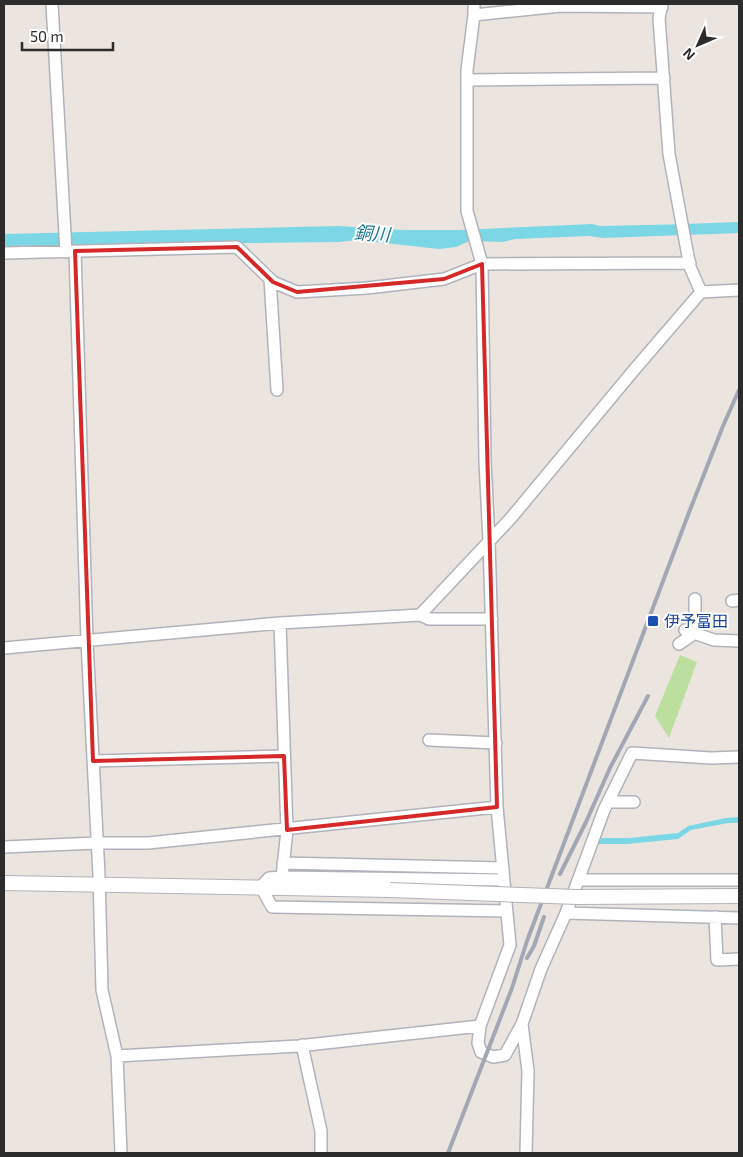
<svg xmlns="http://www.w3.org/2000/svg" width="743" height="1157" font-family="'Exo 2','Noto Sans JP',sans-serif">
  <style>
    .green { fill: #bcdfa0 }
    .water { fill: #7bd6e6 }
    .lines { fill: none; stroke-linecap: round; stroke-linejoin: round }
    .minor-casing { stroke: #b0b3bb; stroke-width: 14 }
    .tertiary-casing { stroke: #b0b3bb; stroke-width: 16 }
    .minor { stroke: #fff; stroke-width: 11 }
    .tertiary { stroke: #fff; stroke-width: 14 }
    .rail { stroke: #a2a7b5; stroke-width: 4 }
    .tertiary-bridge-casing { stroke: #b0b3bb; stroke-width: 16; stroke-linecap: butt }
    .tertiary-bridge { stroke: #fff; stroke-width: 14 }
    .marked { fill: none; stroke: #d62828; stroke-width: 4; stroke-linejoin: round }
    .transit-dot { fill: #1a4fb4; stroke: #fff; stroke-width: 2 }
    .labels { text-anchor: middle; stroke-width: 4; stroke-linejoin: round; paint-order: stroke }
    .transit-label { font-size: 16px; fill: #164399; stroke: #fff; text-anchor: start }
    .water-label { font-size: 18px; font-style: italic; fill: #187794; stroke: #fff }
  </style>
  <rect width="100%" height="100%" fill="#ece5df"/>
  <path class="green" d="M 680,655 L 697,662 L 669,738 L 655,716 Z"/>
  <path class="water" d="M 739,222 L 739,233 L 603,238 L 589,236 L 515,239 L 503,242 L 469,241 L 456,247 L 439,249 L 358,240 L 338,242 L 4,246 L 4,234 L 338,226 L 404,230 L 459,230 L 592,224 L 600,226 C 646,225 693,224 739,222 Z
    M 739,817 L 739,823 L 728,823 L 691,830 L 678,839 L 627,844 L 595,844 L 596,838 L 629,838 L 678,833 L 688,826 L 726,818 Z"/>
  <g class="lines">
    <defs>
      <path id="minor" d="M 52,4 L 66,252
        M 474,4 L 474,15 L 467,70 L 467,211 L 482,264 L 485,461 L 489,541 L 497,807 L 510,945 L 480,1026 L 478,1043 L 481,1052 L 493,1057 L 505,1055 L 522,1024 L 541,969 L 566,913 L 604,810 L 632,753 L 711,758 L 739,757
        M 662,4 L 659,18 L 669,154 L 690,267 L 701,292
        M 474,15 L 561,6 L 662,7
        M 467,80 L 664,78
        M 75,251 L 87,641 L 99,875 L 102,990 L 117,1056 L 121,1153
        M 4,253 L 237,247 L 273,282 L 297,292 L 367,288 L 444,279 L 482,264 L 690,263
        M 270,279 L 277,390
        M 732,601 L 739,600
        M 420,615 L 429,619 L 492,619
        M 280,623 L 287,830 L 282,877
        M 685,630 L 714,640 L 739,641
        M 679,644 L 695,633 L 695,599
        M 4,648 L 280,623 L 420,615 L 511,518 L 634,370 L 701,292 L 739,290
        M 429,740 L 496,743
        M 93,761 L 284,756
        M 609,802 L 634,802
        M 4,847 L 97,843 L 148,843 L 497,807
        M 283,863 L 503,868
        M 504,880 L 282,877 L 269,878 L 261,887 L 272,907 L 507,911
        M 578,880 L 739,880
        M 566,913 L 739,918
        M 715,917 L 717,960 L 739,959
        M 522,1024 L 528,1071 L 526,1153
        M 302,1045 L 321,1131 L 321,1153
        M 117,1056 L 298,1046 L 480,1026"/>
      <path id="tertiary" d="M 4,883 L 390,890"/>
    </defs>
    <use href="#minor" class="minor-casing"/>
    <use href="#tertiary" class="tertiary-casing"/>
    <use href="#minor" class="minor"/>
    <use href="#tertiary" class="tertiary"/>
    <path class="rail" d="M 560,874 L 586,822 L 610,768 L 648,696
      M 527,958 L 534,946 L 544,917
      M 448,1153 L 512,988 L 527,941 L 688,515 L 723,426 L 739,390"/>
    <defs>
      <path id="tertiary-bridge" d="M 390,890 L 577,897 L 739,896"/>
    </defs>
    <use href="#tertiary-bridge" class="tertiary-bridge-casing"/>
    <use href="#tertiary-bridge" class="tertiary-bridge"/>
  </g>
  <path class="marked" d="M 237,247 L 273,282 L 297,292 L 444,279 L 482,264 L 497,807 L 287,830 L 284,756 L 93,761 L 75,251 Z"/>
  <rect class="transit-dot" x="647" y="615" width="12" height="12" rx="2.5"/>
  <g class="labels">
    <g class="transit-label">
      <text x="664" y="627">伊予富田</text>
    </g>
    <g class="water-label">
      <text transform="translate(372 234) rotate(4)" y="6">銅川</text>
    </g>
  </g>
  <rect width="743" height="1157" fill="none" stroke="#2c2c2c" stroke-width="10"/>
  <g transform="translate(698 45) rotate(225)" stroke="#ffffff" stroke-width="4" paint-order="stroke">
  <path d="M0-4L9 19L0 12L-9 19Z" fill="#2c2c2c"/>
  <text y="-8" font-size="14" font-weight="bold" text-anchor="middle" fill="#2c2c2c">N</text>
  </g>
  <path d="M22 42v8h91v-8" fill="none" stroke="#2c2c2c" stroke-width="2.5"/>
  <text x="30" y="42" font-size="15" fill="#2c2c2c" stroke="#ffffff" stroke-width="4" paint-order="stroke">50 m</text>
</svg>
